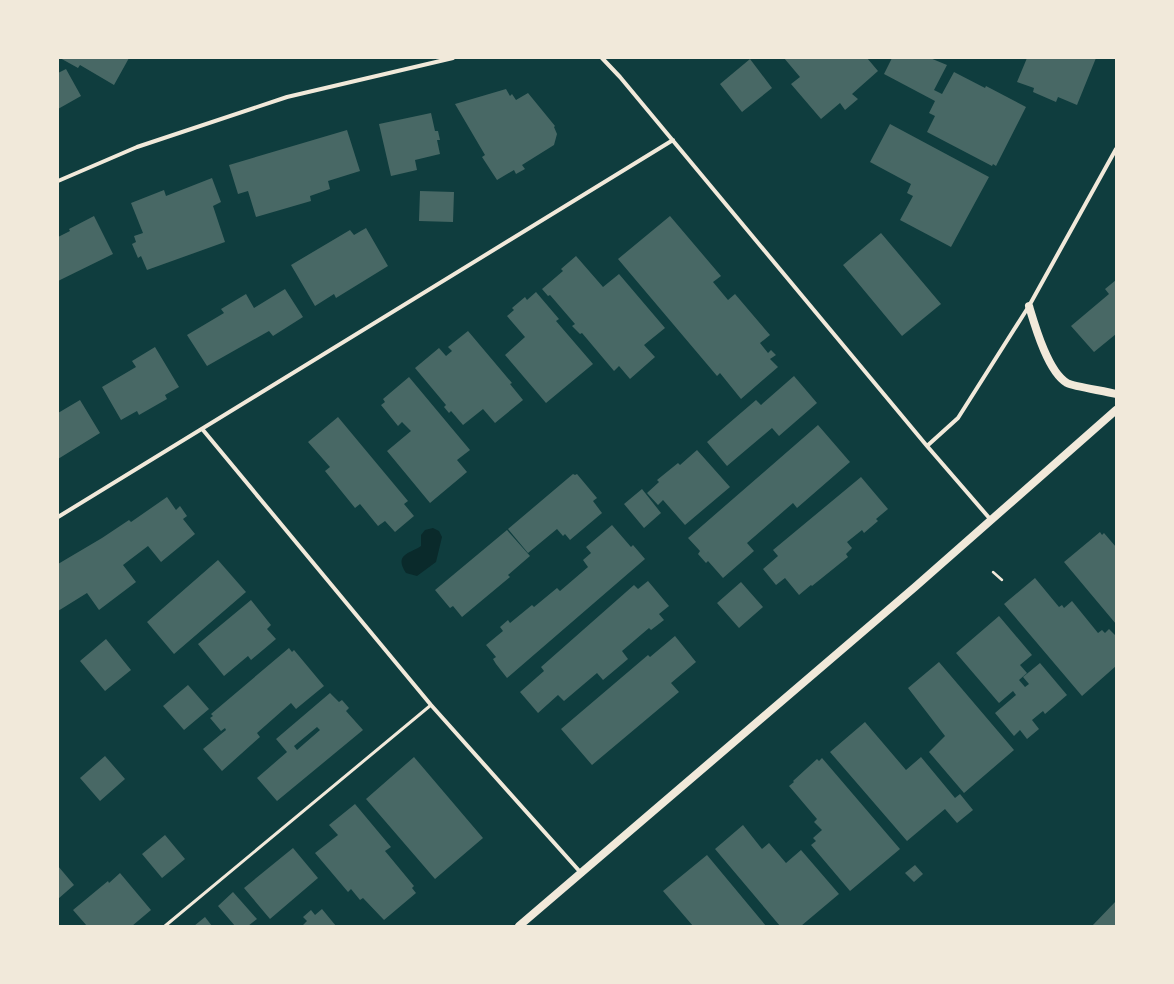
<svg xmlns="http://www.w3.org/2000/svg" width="1174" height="984" font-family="'Fira Sans',sans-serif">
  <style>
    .water { fill: #0a2a2b }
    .building { fill: #486865; fill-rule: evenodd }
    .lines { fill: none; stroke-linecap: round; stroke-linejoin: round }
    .path { stroke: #f1e9da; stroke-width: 2.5 }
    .service { stroke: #f1e9da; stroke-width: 3 }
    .minor { stroke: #f1e9da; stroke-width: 4 }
    .secondary { stroke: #f1e9da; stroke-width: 8 }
  </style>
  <rect width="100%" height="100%" fill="#0f3d3e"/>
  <path class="water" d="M 433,528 L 439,531 L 442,537 L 436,562 L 417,576 L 406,573 C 394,554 409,554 421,546 L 421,535 L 425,530 Z"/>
  <path class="building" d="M 60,58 L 129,58 L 114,85 L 80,65 L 78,68 Z
    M 784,58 L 867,58 L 878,71 L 852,94 L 858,99 L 845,110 L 840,103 L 821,119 L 791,84 L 800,77 Z
    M 892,58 L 930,58 L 947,65 L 934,90 L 942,94 L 954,72 L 985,88 L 986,86 L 1026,107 L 996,166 L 993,164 L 992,166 L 927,132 L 935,116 L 929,113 L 935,101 L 884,74 Z
    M 1027,58 L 1096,58 L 1077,105 L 1058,97 L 1056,102 L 1033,92 L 1034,88 L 1017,82 Z
    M 750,59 L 772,88 L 742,112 L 720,84 Z
    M 66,69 L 81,96 L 58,109 L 58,73 Z
    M 506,89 L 510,96 L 512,94 L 516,100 L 528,93 L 555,126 L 554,127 L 557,134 L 554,145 L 522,165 L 525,169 L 516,174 L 514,170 L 497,180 L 482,157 L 485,155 L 455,104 Z
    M 431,113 L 435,131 L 438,131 L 440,140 L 437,140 L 440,154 L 415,160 L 417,170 L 391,176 L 379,124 Z
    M 890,124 L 989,177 L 951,247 L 900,220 L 913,196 L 907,193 L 911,184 L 870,162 Z
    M 347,130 L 360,171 L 328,181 L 330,189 L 310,196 L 311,201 L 256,217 L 248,191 L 238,194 L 229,165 Z
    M 212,178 L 221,202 L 213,206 L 225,242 L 147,270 L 141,256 L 138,258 L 132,244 L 136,242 L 134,236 L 143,233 L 131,203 L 164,190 L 166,196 Z
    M 420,191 L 454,192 L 453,222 L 419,221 Z
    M 94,216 L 113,254 L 58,281 L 58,237 L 70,231 L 69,229 Z
    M 670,216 L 721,276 L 713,282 L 728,300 L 735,294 L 770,335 L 760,343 L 768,353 L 771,350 L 776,355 L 770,359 L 778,367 L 741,399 L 720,373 L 717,376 L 618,259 Z
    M 366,228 L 388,266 L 336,298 L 334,294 L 315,306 L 291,265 L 350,230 L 354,235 Z
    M 881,233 L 941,304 L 902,336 L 843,265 Z
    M 576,256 L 603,287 L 619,274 L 665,328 L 644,345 L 655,357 L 630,379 L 619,366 L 614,371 L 582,333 L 580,334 L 572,326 L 575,324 L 550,295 L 548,296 L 542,289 L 563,271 L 561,269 Z
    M 1116,280 L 1116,334 L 1094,352 L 1071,326 L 1109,294 L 1105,289 Z
    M 285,289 L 303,317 L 273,336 L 269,331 L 207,366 L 187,335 L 224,313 L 221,309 L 246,294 L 254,308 Z
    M 536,292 L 559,319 L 556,321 L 593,364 L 546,403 L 505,355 L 525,337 L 507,316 L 514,310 L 512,308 L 525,297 L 527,300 Z
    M 468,331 L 512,383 L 510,384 L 523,400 L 495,423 L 483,409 L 463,425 L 451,411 L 449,413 L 444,407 L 446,405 L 415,368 L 439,348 L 446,356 L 452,351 L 448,347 Z
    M 155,347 L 179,387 L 165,395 L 167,399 L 139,415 L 137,411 L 121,420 L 102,387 L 136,367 L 132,361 Z
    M 794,376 L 817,403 L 779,436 L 772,428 L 727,466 L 707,442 L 756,400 L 761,405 Z
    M 409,377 L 470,450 L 457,460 L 467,472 L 430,503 L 387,451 L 411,431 L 402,422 L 398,426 L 381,405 L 385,402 L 383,399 Z
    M 80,400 L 100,433 L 58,459 L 58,413 Z
    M 338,417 L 408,501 L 404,504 L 414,516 L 395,532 L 385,521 L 378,526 L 360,504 L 355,508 L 325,471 L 330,467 L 308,442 Z
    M 818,425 L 850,462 L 797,508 L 793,503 L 747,543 L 754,551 L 723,578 L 708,561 L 706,563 L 698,554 L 700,551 L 688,538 Z
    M 697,450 L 730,487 L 685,525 L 663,500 L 658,505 L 647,493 L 659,482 L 657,480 L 678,463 L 680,465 Z
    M 573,474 L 575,475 L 577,474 L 597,498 L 593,501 L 602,513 L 570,540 L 565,534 L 563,536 L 557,529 L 528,553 L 508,529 Z
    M 861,477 L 888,509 L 876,519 L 878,521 L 864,533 L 862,530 L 847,542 L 852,548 L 846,554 L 848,557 L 812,586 L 811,585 L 799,595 L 785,578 L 776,585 L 763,569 L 778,556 L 773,550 Z
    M 642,489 L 661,513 L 644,528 L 624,504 Z
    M 167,497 L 176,510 L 180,506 L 187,516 L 183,519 L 195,534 L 161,562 L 148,546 L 123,565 L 136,582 L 99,610 L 87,593 L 58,611 L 58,564 L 102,538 L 129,520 L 131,522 Z
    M 612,525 L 631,547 L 633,545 L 645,559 L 507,678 L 496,664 L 493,659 L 496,657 L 486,645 L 503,631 L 500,627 L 508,620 L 510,623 L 532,605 L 534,607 L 557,588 L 560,591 L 588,567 L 583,560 L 591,553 L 586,547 Z
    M 507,530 L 530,556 L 508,575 L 510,577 L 462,617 L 453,606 L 450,608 L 435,590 Z
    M 1100,532 L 1102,535 L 1104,533 L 1116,547 L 1116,624 L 1064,562 Z
    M 218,560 L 246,592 L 174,654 L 147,622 Z
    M 1035,578 L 1059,607 L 1062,605 L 1064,608 L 1072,601 L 1098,633 L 1102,630 L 1105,633 L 1109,629 L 1116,636 L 1116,666 L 1082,696 L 1004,604 Z
    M 648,581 L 669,606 L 659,614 L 664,620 L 651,630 L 649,628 L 622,651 L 628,659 L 603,680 L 597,673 L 564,701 L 558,695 L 538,713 L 520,692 L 544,671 L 541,667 L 634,585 L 638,589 Z
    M 741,582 L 763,607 L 739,628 L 717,603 Z
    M 251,600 L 271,625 L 267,629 L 276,639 L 251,660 L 248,656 L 224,676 L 198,644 Z
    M 999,616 L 1032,655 L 1020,665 L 1027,673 L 1019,680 L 1025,687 L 1029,684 L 1023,677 L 1040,663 L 1067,695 L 1045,714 L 1043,711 L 1032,720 L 1039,729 L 1027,739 L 1020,730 L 1014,736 L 995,713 L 1016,695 L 1013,691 L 999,703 L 956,653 Z
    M 675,636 L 696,662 L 671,683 L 679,692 L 592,765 L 561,729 L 648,655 L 650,657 Z
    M 106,639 L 131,670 L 105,691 L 80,661 Z
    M 289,648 L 292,652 L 294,650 L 324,686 L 296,709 L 291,703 L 257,733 L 260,737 L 222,771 L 203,749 L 226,730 L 225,728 L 221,731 L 210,718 L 213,716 L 211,714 Z
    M 939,662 L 1014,750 L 964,793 L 929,752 L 945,736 L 908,688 Z
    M 188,685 L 209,709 L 184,730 L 163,706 Z
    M 330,693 L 339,702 L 342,700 L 349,708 L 346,711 L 363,730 L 277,801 L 257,778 L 287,752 L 276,739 ZM 317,727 L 320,730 L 297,750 L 294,746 Z
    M 865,722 L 906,770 L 921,757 L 955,798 L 960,794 L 973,810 L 957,823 L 945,809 L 907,841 L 830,752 Z
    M 105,756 L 125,779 L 100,801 L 80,778 Z
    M 414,757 L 483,838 L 435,879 L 366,799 Z
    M 822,758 L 900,849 L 850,891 L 811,845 L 816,841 L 813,838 L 822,830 L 814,822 L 817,819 L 789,786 L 794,782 L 793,781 L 817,759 L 819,761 Z
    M 355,804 L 391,847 L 385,851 L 414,886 L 412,888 L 416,893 L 384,920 L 363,898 L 360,900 L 351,889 L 348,892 L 315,853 L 338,835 L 329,825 Z
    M 743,825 L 762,849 L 769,843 L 786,863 L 801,850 L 839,894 L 801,926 L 780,926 L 715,849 Z
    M 165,835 L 185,859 L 162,878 L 142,854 Z
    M 293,848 L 318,878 L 270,919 L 244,888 Z
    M 707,855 L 766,926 L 693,926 L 663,891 Z
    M 915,865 L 923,874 L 914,882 L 905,873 Z
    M 58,866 L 74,885 L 58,899 Z
    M 120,873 L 151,910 L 132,926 L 87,926 L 73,910 L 108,881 L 109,883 Z
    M 233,892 L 257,919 L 248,926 L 235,926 L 218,906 Z
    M 1116,901 L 1116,926 L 1092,926 Z
    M 322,909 L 336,926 L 302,926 L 307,921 L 303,917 L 311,910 L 315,915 Z
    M 205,917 L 212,926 L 194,926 Z"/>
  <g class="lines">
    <path class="path" d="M 993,572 L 1002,580"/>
    <path class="service" d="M 165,926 L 431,705"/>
    <path class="minor" d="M 602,58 L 620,77 L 927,446 L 991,520
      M 58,181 L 137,147 L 287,97 L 453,58
      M 203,430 L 431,705 L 582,874
      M 927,446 L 958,418 L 1029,306 L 1116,149
      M 58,517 L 673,140"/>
    <path class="secondary" d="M 1029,306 C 1035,326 1048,372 1067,383 C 1075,387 1106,391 1116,394
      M 519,926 L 915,587 L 1116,410"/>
  </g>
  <rect width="1174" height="984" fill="none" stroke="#f1e9da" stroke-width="118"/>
</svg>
